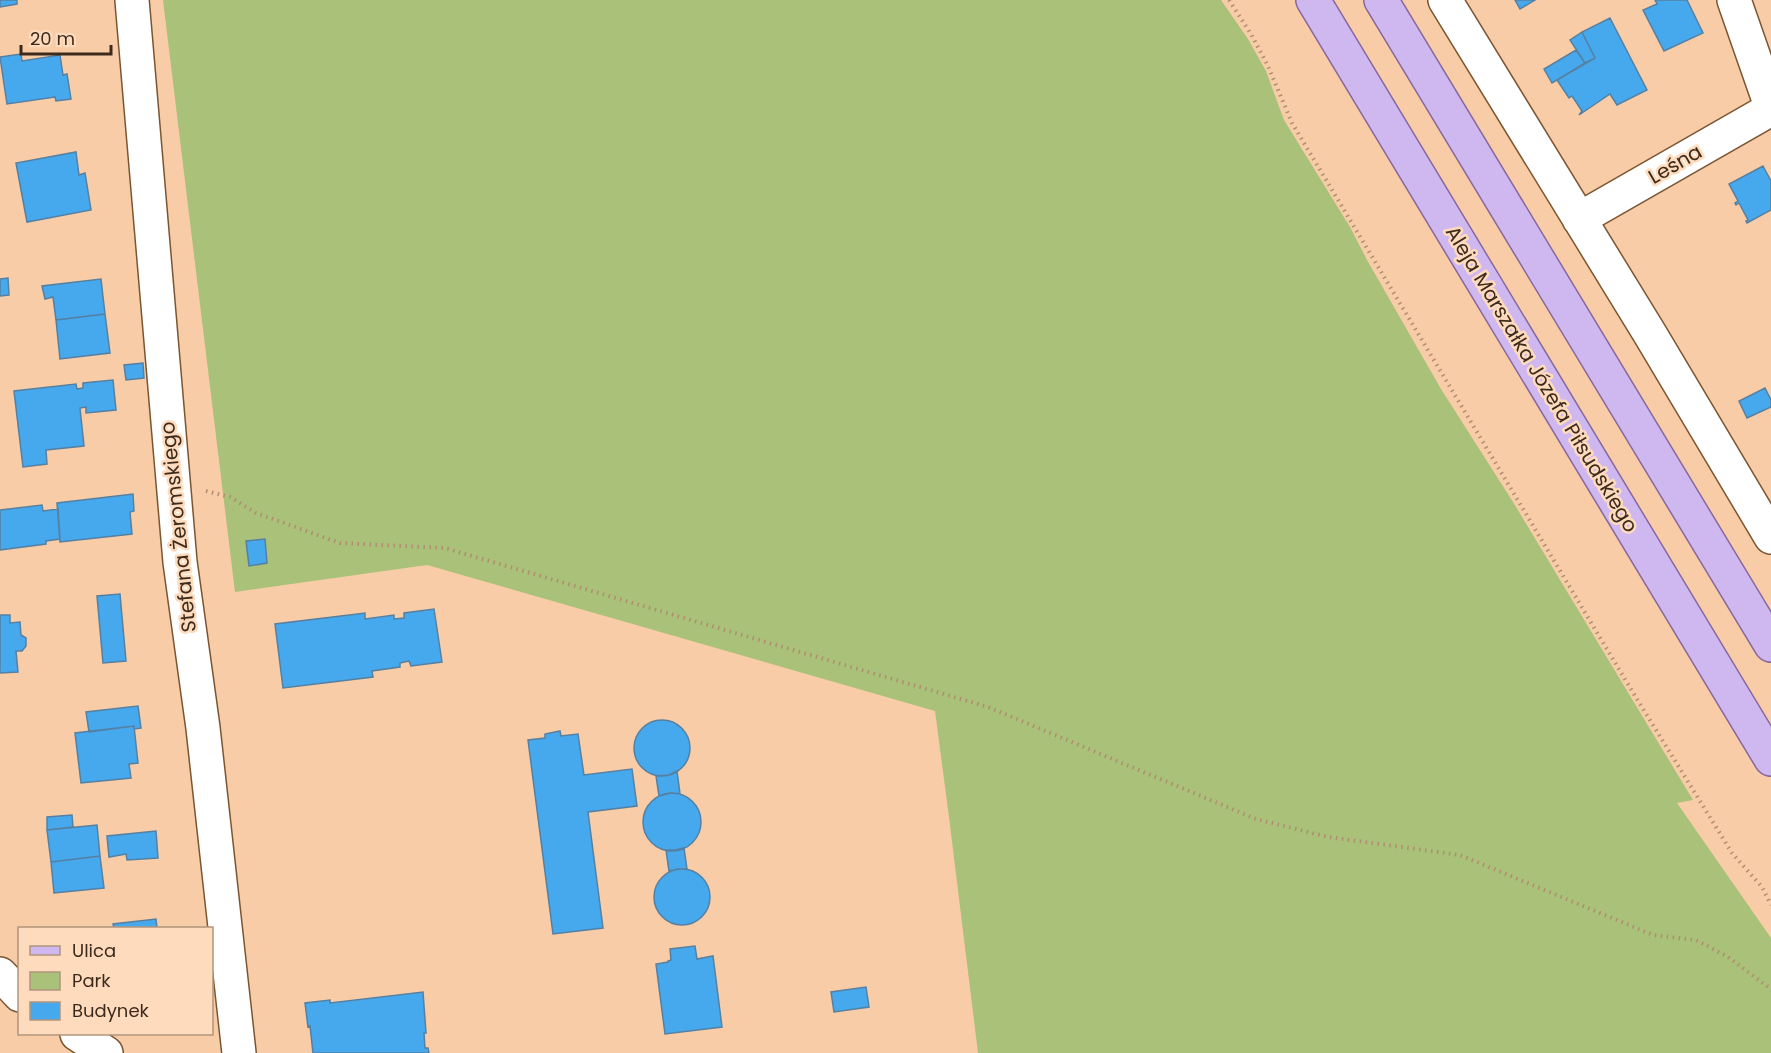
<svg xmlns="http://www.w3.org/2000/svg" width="1771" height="1053" font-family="Poppins,sans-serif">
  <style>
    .green { fill: #aac179 }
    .building { fill: #46a8ed; stroke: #5580a2; stroke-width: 1.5 }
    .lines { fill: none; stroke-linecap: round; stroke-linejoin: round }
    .minor-casing { stroke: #7a5532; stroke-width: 36 }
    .major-casing { stroke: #87679e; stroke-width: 36 }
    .path { stroke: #b08e71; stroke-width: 4; stroke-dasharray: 1.5 4.5; stroke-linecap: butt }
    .minor { stroke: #fff; stroke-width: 33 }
    .major { stroke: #cfb8ef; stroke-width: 33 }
    .labels { text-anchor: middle; stroke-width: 5; stroke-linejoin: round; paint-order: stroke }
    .street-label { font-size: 20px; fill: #3c2b1c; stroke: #ffdbbd }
  </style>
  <rect width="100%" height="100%" fill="#f8cca6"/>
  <path class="green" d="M 163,0 L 1221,0 L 1248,39 L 1266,71 L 1284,120 L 1350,227 L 1367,260 L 1441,389 L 1513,502 L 1693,800 L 1677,803 L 1771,938 L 1771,1053 L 978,1053 L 949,817 L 935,711 L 427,565 L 235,592 Z"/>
  <path class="building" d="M 0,0 L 17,0 L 17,4 L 0,7 Z
    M 1515,0 L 1535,0 L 1520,9 Z
    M 1655,0 L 1687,0 L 1703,33 L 1664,51 L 1643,10 L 1657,4 Z
    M 1610,18 L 1647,90 L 1617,105 L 1610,94 L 1579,115 L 1582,111 L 1572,96 L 1569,98 L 1557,80 L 1595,58 L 1582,32 Z
    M 1582,32 L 1595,58 L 1585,63 L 1570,40 Z
    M 1576,50 L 1585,63 L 1552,83 L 1544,69 Z
    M 21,54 L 22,61 L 60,55 L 63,75 L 67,74 L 71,99 L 56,101 L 55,97 L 7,104 L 0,57 Z
    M 76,152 L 79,175 L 85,173 L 91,210 L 27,222 L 16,163 Z
    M 1763,166 L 1771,181 L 1771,210 L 1747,223 L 1746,221 L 1748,220 L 1739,203 L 1736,205 L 1735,203 L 1738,201 L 1729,184 Z
    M 8,278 L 9,295 L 0,296 L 0,279 Z
    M 101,279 L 105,314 L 56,320 L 53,297 L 45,299 L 42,286 Z
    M 105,314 L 110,353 L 60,359 L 56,320 Z
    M 143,363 L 144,378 L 126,380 L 124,365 Z
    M 113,380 L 116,410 L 86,413 L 86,407 L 80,408 L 84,446 L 46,450 L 47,464 L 23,467 L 14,391 L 76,384 L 77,389 L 83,388 L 83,383 Z
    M 1765,388 L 1771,400 L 1771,407 L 1747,418 L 1739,401 Z
    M 133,494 L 134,511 L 130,512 L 132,534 L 60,542 L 57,503 Z
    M 42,505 L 43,511 L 58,509 L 60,539 L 46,541 L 46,544 L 0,550 L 0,510 Z
    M 265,539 L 267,563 L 249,566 L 246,541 Z
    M 120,594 L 126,661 L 103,663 L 97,596 Z
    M 434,609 L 442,662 L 411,666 L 409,661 L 400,663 L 400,667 L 372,671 L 373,677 L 283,688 L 275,624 L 365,613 L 365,619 L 394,615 L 394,619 L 404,618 L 404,613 Z
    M 0,615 L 10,615 L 10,623 L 20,622 L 21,635 L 26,638 L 26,646 L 22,651 L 16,651 L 18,672 L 0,673 Z
    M 138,706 L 141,728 L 134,729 L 134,726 L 89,732 L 86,712 Z
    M634 748a28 28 0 1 1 56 0a28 28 0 1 1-56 0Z
    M 134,726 L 138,763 L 129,764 L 131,778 L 81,783 L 75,733 Z
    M 560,731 L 561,736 L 578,734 L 584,775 L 632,769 L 637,806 L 588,812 L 603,928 L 553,934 L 528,740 L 545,738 L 545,734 Z
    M 677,771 L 680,794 L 671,793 L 659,796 L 656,776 L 669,775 Z
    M643 822a29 29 0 1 1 58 0a29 29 0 1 1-58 0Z
    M 72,815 L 73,827 L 47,830 L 47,817 Z
    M 97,825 L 100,856 L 51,862 L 47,830 Z
    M 156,831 L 158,858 L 127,860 L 126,854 L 109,857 L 107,836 Z
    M 684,848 L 687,869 L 678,869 L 669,871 L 666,850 L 675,850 Z
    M 100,856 L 104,888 L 54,893 L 51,862 Z
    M654 897a28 28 0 1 1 56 0a28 28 0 1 1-56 0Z
    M 156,919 L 157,928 L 114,928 L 113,924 Z
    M 695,946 L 697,959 L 713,956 L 722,1027 L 665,1034 L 656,964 L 668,962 L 668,961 L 671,960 L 670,949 Z
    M 866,987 L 869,1007 L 834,1012 L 831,992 Z
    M 423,992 L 426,1033 L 424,1033 L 425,1048 L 428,1048 L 429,1053 L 313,1053 L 310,1026 L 308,1027 L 305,1003 L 330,1000 L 330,1003 Z"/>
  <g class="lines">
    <defs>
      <path id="minor" d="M 132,0 L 180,562 L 203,728 L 239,1053
        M 1445,0 L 1650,334 L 1771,537
        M 1734,0 L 1771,106
        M 1579,219 L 1771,109
        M 0,974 L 20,995
        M 77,1034 L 106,1053"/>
      <path id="major" d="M 1313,0 L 1771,759
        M 1381,0 L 1771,645"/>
    </defs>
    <use href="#minor" class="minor-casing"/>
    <use href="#major" class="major-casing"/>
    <path class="path" d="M 1229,0 L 1251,34 L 1268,66 L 1292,123 L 1632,691 L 1732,853 L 1762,887 L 1771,905
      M 206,491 L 230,497 L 256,513 L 340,543 L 445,548 L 988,707 L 1256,819 L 1328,837 L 1460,855 L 1653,935 L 1696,940 L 1728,957 L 1771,989"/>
    <use href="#minor" class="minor"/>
    <use href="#major" class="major"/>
  </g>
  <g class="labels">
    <g class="street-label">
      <text transform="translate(1675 164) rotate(-30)" y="7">Leśna</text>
      <text transform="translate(1542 379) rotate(59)" y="7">Aleja Marszałka Józefa Piłsudskiego</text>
      <text transform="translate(178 527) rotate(-96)" y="7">Stefana Żeromskiego</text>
    </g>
  </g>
  <rect x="18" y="927" width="195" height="108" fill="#ffdbbd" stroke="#b1957d" stroke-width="1.5"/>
  <rect x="30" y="946" width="30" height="9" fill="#cfb8ef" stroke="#b1957d" stroke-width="1.5"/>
  <text x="72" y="957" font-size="18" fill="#3c2b1c">Ulica</text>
  <rect x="30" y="972" width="30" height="18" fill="#aac179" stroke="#b1957d" stroke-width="1.5"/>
  <text x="72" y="987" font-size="18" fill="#3c2b1c">Park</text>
  <rect x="30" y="1002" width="30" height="18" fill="#46a8ed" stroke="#b1957d" stroke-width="1.5"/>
  <text x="72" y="1017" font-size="18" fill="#3c2b1c">Budynek</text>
  <path d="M21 45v9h90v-9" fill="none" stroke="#3c2b1c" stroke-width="3"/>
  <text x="30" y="45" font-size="18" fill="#3c2b1c" stroke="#ffdbbd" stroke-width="4.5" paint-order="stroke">20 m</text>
</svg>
